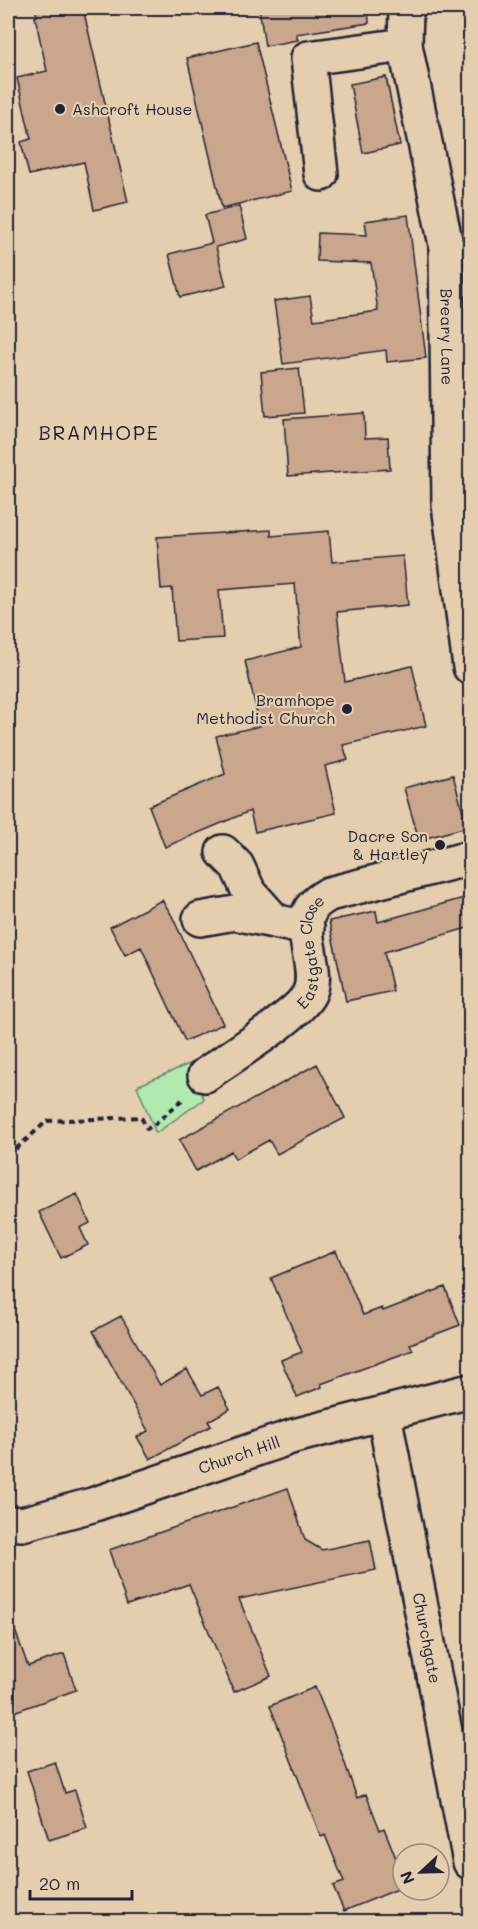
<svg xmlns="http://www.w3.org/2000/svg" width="478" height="1929" font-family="Mali,sans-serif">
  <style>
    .green { fill: #b0eaaf; stroke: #698675; stroke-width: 1.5 }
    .building { fill: #c9a68c; stroke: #22223b; stroke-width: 1.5 }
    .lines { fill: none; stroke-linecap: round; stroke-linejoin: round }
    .minor-casing { stroke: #22223b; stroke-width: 38 }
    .path { stroke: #22223b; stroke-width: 4; stroke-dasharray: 6 4.5; stroke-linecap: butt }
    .minor { stroke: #e4cead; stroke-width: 33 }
    .poi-dot { fill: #22223b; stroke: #e4cead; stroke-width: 2 }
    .labels { text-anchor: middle; stroke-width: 4.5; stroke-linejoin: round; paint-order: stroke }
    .poi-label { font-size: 16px; fill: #22223b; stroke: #e4cead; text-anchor: end }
    .street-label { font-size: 16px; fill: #22223b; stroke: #e4cead }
    .quarter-label { font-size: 20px; letter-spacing: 1.5px; fill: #22223b; stroke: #e4cead }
  </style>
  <rect width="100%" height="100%" fill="#e4cead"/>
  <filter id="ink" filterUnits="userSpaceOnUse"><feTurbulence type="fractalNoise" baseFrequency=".0167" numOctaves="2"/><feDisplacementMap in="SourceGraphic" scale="12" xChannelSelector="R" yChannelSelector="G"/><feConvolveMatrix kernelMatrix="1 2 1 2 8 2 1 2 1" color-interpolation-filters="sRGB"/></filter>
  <g filter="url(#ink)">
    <path class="green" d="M 189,1064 L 204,1099 L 156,1133 L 137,1086 Z"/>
    <path class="building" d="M 35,8 L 83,8 L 128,202 L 94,210 L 84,162 L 29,175 L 21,142 L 31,139 L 17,78 L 47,71 L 35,17 L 37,16 Z
      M 259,8 L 368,8 L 369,23 L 296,34 L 298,40 L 265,46 Z
      M 256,42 L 292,191 L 222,208 L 187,58 Z
      M 386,77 L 400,145 L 363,153 L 350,84 Z
      M 239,206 L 247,239 L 216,247 L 226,286 L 180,297 L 169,254 L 212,243 L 205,215 Z
      M 408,215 L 426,358 L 387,362 L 386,350 L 283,364 L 274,301 L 310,296 L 314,320 L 378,311 L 371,263 L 317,261 L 318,233 L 367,235 L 365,221 Z
      M 299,368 L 304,413 L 265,416 L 261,372 Z
      M 364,413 L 365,438 L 388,437 L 390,469 L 288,476 L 284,419 Z
      M 271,530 L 271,536 L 329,531 L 332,562 L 403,556 L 408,605 L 337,612 L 345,682 L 412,666 L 426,726 L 343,745 L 348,760 L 325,766 L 336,813 L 255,832 L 250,811 L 165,847 L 149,806 L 225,774 L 216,736 L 260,726 L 245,661 L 301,647 L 295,584 L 219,590 L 223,638 L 176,641 L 172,588 L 161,589 L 157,537 Z
      M 453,775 L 467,827 L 419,840 L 404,788 Z
      M 471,896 L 471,927 L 384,952 L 393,991 L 346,1001 L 329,921 L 376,911 L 378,922 Z
      M 162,900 L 171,914 L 223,1024 L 185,1041 L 141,947 L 125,955 L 110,927 Z
      M 317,1064 L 345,1118 L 277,1154 L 269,1140 L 235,1159 L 231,1151 L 196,1171 L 179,1140 Z
      M 77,1194 L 90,1223 L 80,1228 L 88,1245 L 61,1258 L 39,1212 Z
      M 336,1251 L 363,1315 L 382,1308 L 383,1311 L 445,1287 L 460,1325 L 410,1344 L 413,1350 L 321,1384 L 322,1387 L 297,1397 L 281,1360 L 302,1352 L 271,1278 Z
      M 121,1316 L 160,1385 L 187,1369 L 202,1395 L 218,1387 L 230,1409 L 208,1421 L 211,1426 L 150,1459 L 137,1437 L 148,1431 L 93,1331 Z
      M 288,1488 L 305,1540 L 322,1550 L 370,1540 L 376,1570 L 239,1599 L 271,1676 L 234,1692 L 189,1584 L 127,1605 L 109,1550 Z
      M 8,1619 L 11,1619 L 28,1666 L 64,1654 L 76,1690 L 8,1714 Z
      M 315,1687 L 335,1735 L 357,1798 L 366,1794 L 380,1830 L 384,1828 L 403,1876 L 403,1887 L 344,1911 L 333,1886 L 344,1882 L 325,1835 L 321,1837 L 270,1706 Z
      M 55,1762 L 65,1793 L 75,1790 L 87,1828 L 49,1840 L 27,1771 Z"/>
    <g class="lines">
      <defs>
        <g id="minor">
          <path id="s1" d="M 406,8 L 405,45 L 446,245 L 449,505 L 470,667"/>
          <path d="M 321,174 L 308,58 L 405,45"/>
          <path d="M 223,852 L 237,866 L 249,892 L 274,920"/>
          <path d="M 200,919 L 235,913 L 307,928"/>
          <path id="s2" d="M 205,1075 C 227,1059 299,1015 309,994 C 322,968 293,927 314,905 C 318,900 324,897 329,894 L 470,858"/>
          <path id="s3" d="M 384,1414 L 470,1862"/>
          <path id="s4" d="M 8,1523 L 22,1524 L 92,1505 L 294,1436 L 470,1391"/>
        </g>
      </defs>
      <use href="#minor" class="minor-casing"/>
      <path class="path" d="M 8,1156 L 47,1121 L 141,1117 L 147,1129 L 155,1124 L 183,1099"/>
      <use href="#minor" class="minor"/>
    </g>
  </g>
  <g class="poi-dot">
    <circle cx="60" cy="109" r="6"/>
    <circle cx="347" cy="709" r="6"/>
    <circle cx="440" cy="845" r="6"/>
  </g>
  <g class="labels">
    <g class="poi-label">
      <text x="72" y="115" text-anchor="start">Ashcroft House</text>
      <text x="335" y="706">Bramhope<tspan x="335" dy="18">Methodist Church</tspan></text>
      <text x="428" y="842">Dacre Son<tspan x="428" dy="18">&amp; Hartley</tspan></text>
    </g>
    <g class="street-label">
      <text dy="6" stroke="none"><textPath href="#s1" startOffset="333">Breary Lane</textPath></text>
      <text dy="6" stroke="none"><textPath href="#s2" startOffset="176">Eastgate Close</textPath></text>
      <text dy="6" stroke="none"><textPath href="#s4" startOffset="242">Church Hill</textPath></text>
      <text dy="6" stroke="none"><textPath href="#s3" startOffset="228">Churchgate</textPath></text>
    </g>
    <g class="quarter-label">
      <text x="99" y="440">BRAMHOPE</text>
    </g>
  </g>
  <rect width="478" height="1929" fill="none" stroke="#e4cead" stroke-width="30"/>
  <rect x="15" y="15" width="448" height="1899" fill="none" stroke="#22223b" stroke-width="2" filter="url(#ink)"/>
  <g transform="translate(421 1872) rotate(248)"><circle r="28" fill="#e4cead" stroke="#96897f" stroke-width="1.5"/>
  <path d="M0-4.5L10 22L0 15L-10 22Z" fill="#22223b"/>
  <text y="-9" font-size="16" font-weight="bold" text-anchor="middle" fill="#22223b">N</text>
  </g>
  <path d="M30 1890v9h102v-9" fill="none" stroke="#22223b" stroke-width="3"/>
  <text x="39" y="1890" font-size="18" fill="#22223b" stroke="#e4cead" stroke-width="4.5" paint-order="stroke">20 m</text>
</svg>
